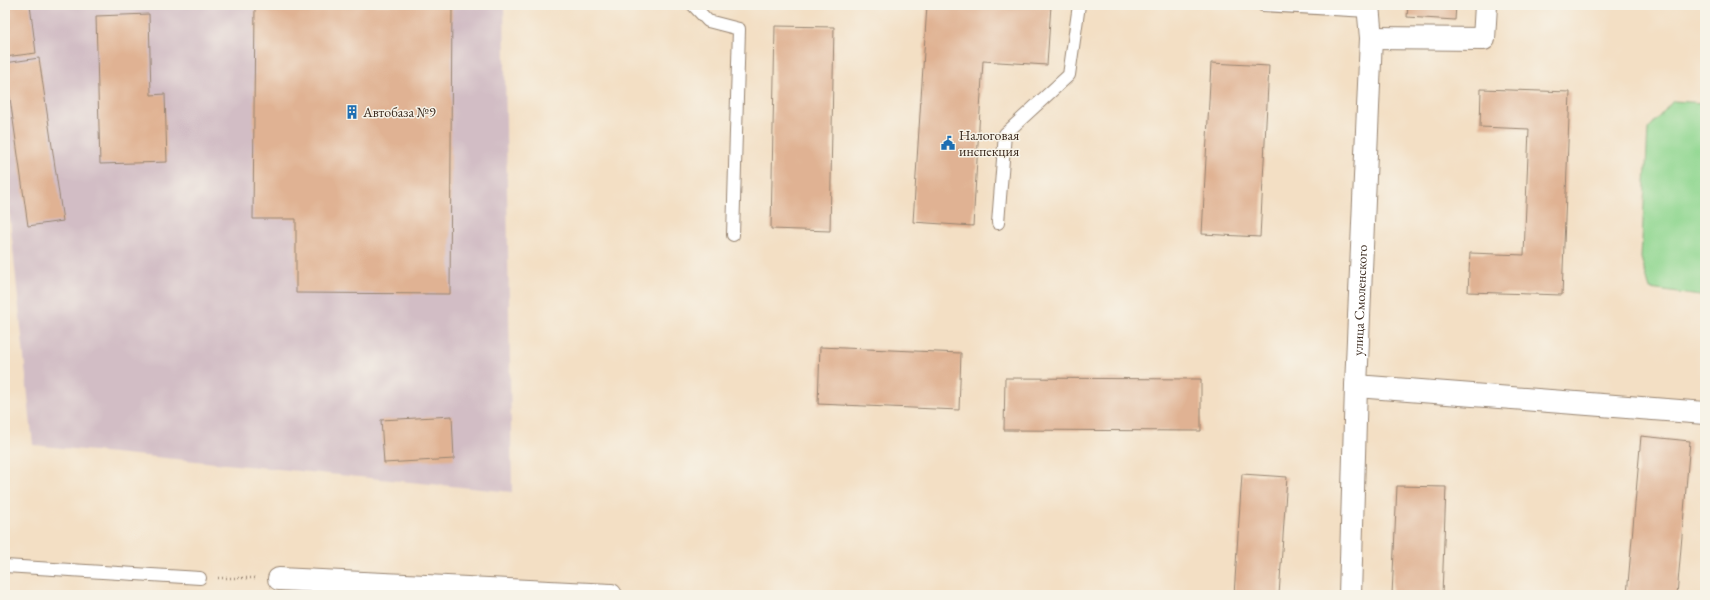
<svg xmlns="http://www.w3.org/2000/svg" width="1710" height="600" font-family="'EB Garamond',serif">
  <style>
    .industrial { fill: #d2bdc5 }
    .green { fill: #91d791; stroke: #668058 }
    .building { fill: #e0b293 }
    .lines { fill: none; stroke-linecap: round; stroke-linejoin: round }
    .lane-casing { stroke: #978471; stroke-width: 14 }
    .street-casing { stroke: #978471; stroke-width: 24 }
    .path { stroke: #978471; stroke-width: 2.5; stroke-dasharray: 1 3; stroke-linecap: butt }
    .lane { stroke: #fff; stroke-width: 12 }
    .street { stroke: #fff; stroke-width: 22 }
    .labels { text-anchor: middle; stroke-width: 3; stroke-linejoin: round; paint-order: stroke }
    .poi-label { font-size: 14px; fill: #3b2a1e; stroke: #f7f3e8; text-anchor: start }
    .street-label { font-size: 14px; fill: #3b2a1e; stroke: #f7f3e8 }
  </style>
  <rect width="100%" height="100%" fill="#f7f3e8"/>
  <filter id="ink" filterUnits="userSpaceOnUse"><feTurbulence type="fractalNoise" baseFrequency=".025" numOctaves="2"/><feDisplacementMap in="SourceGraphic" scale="8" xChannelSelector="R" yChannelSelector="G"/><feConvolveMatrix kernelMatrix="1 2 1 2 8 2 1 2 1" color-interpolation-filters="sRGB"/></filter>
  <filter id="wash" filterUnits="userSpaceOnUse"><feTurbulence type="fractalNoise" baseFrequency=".012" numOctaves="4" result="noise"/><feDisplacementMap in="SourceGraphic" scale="16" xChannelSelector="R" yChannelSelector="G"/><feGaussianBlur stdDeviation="0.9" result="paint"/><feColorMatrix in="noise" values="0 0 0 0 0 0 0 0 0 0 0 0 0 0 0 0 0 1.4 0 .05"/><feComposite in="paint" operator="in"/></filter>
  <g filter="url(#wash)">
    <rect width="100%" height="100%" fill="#f3dfc4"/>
    <path class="industrial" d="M 5,5 L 504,5 L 512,492 L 33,445 L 5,170 Z"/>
    <path class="green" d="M 1673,101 L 1705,103 L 1705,289 L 1700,296 L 1650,289 L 1641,258 L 1648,129 Z"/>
    <g id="blocks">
      <path class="building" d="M 5,5 L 30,5 L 36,53 L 5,57 Z
        M 255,5 L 452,5 L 450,294 L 296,293 L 296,219 L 253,219 Z
        M 927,5 L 1051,5 L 1047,65 L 983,61 L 973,226 L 913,222 Z
        M 1408,5 L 1456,5 L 1455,20 L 1407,17 Z
        M 149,14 L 151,95 L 165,94 L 167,162 L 100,164 L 96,16 Z
        M 775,26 L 834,27 L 830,231 L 771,229 Z
        M 39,58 L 63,221 L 28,226 L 5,63 Z
        M 1211,63 L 1269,66 L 1260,237 L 1202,234 Z
        M 1481,89 L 1570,92 L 1562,295 L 1468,292 L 1470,253 L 1524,255 L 1529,129 L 1480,127 Z
        M 820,347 L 961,353 L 959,410 L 818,404 Z
        M 1005,378 L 1201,379 L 1201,431 L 1004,430 Z
        M 452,416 L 454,459 L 384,463 L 381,420 Z
        M 1641,436 L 1690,441 L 1677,595 L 1627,595 Z
        M 1242,474 L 1287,477 L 1279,595 L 1234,595 Z
        M 1397,486 L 1446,487 L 1442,595 L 1392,595 Z"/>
    </g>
  </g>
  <g filter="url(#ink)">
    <use href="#blocks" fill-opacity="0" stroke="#978471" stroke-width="1"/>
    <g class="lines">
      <defs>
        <path id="lane" d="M 693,5 L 708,21 L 739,29 L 733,235
          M 1263,5 L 1368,11
          M 998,223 L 1005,134 L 1069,75 L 1079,5
          M 5,566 L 200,578"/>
        <g id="street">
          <path d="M 1371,38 L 1484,39 L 1486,5"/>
          <path d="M 1356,386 L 1705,413"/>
          <path d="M 279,579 L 611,595"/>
          <path id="s1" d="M 1350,595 L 1356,386 L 1371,38 L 1368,5"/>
        </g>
      </defs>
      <use href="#lane" class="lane-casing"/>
      <use href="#street" class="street-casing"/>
      <path class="path" d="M 218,578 L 257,578"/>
      <use href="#lane" class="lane"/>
      <use href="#street" class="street"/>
    </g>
  </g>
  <defs>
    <symbol id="building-bare" viewBox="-9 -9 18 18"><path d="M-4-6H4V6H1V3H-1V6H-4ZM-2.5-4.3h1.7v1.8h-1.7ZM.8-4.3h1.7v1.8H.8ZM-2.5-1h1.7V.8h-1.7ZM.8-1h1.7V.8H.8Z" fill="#1f6fb2" stroke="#f7f3e8" stroke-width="2.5" paint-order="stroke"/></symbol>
    <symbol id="civic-bare" viewBox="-9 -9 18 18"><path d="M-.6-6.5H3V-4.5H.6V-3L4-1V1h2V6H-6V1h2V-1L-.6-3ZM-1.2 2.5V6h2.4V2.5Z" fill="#1f6fb2" stroke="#f7f3e8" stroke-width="2.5" paint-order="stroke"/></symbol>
  </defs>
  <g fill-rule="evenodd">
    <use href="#building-bare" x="342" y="102" width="20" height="20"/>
    <use href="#civic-bare" x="938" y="133" width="20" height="20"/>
  </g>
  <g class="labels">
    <g class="poi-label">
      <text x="363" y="117">Автобаза №9</text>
      <text x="959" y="140">Налоговая<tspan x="959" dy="16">инспекция</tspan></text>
    </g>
    <g class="street-label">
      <text dy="5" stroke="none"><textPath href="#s1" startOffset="295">улица Смоленского</textPath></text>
    </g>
  </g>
  <rect width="1710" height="600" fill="none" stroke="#f7f3e8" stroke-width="20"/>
</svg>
